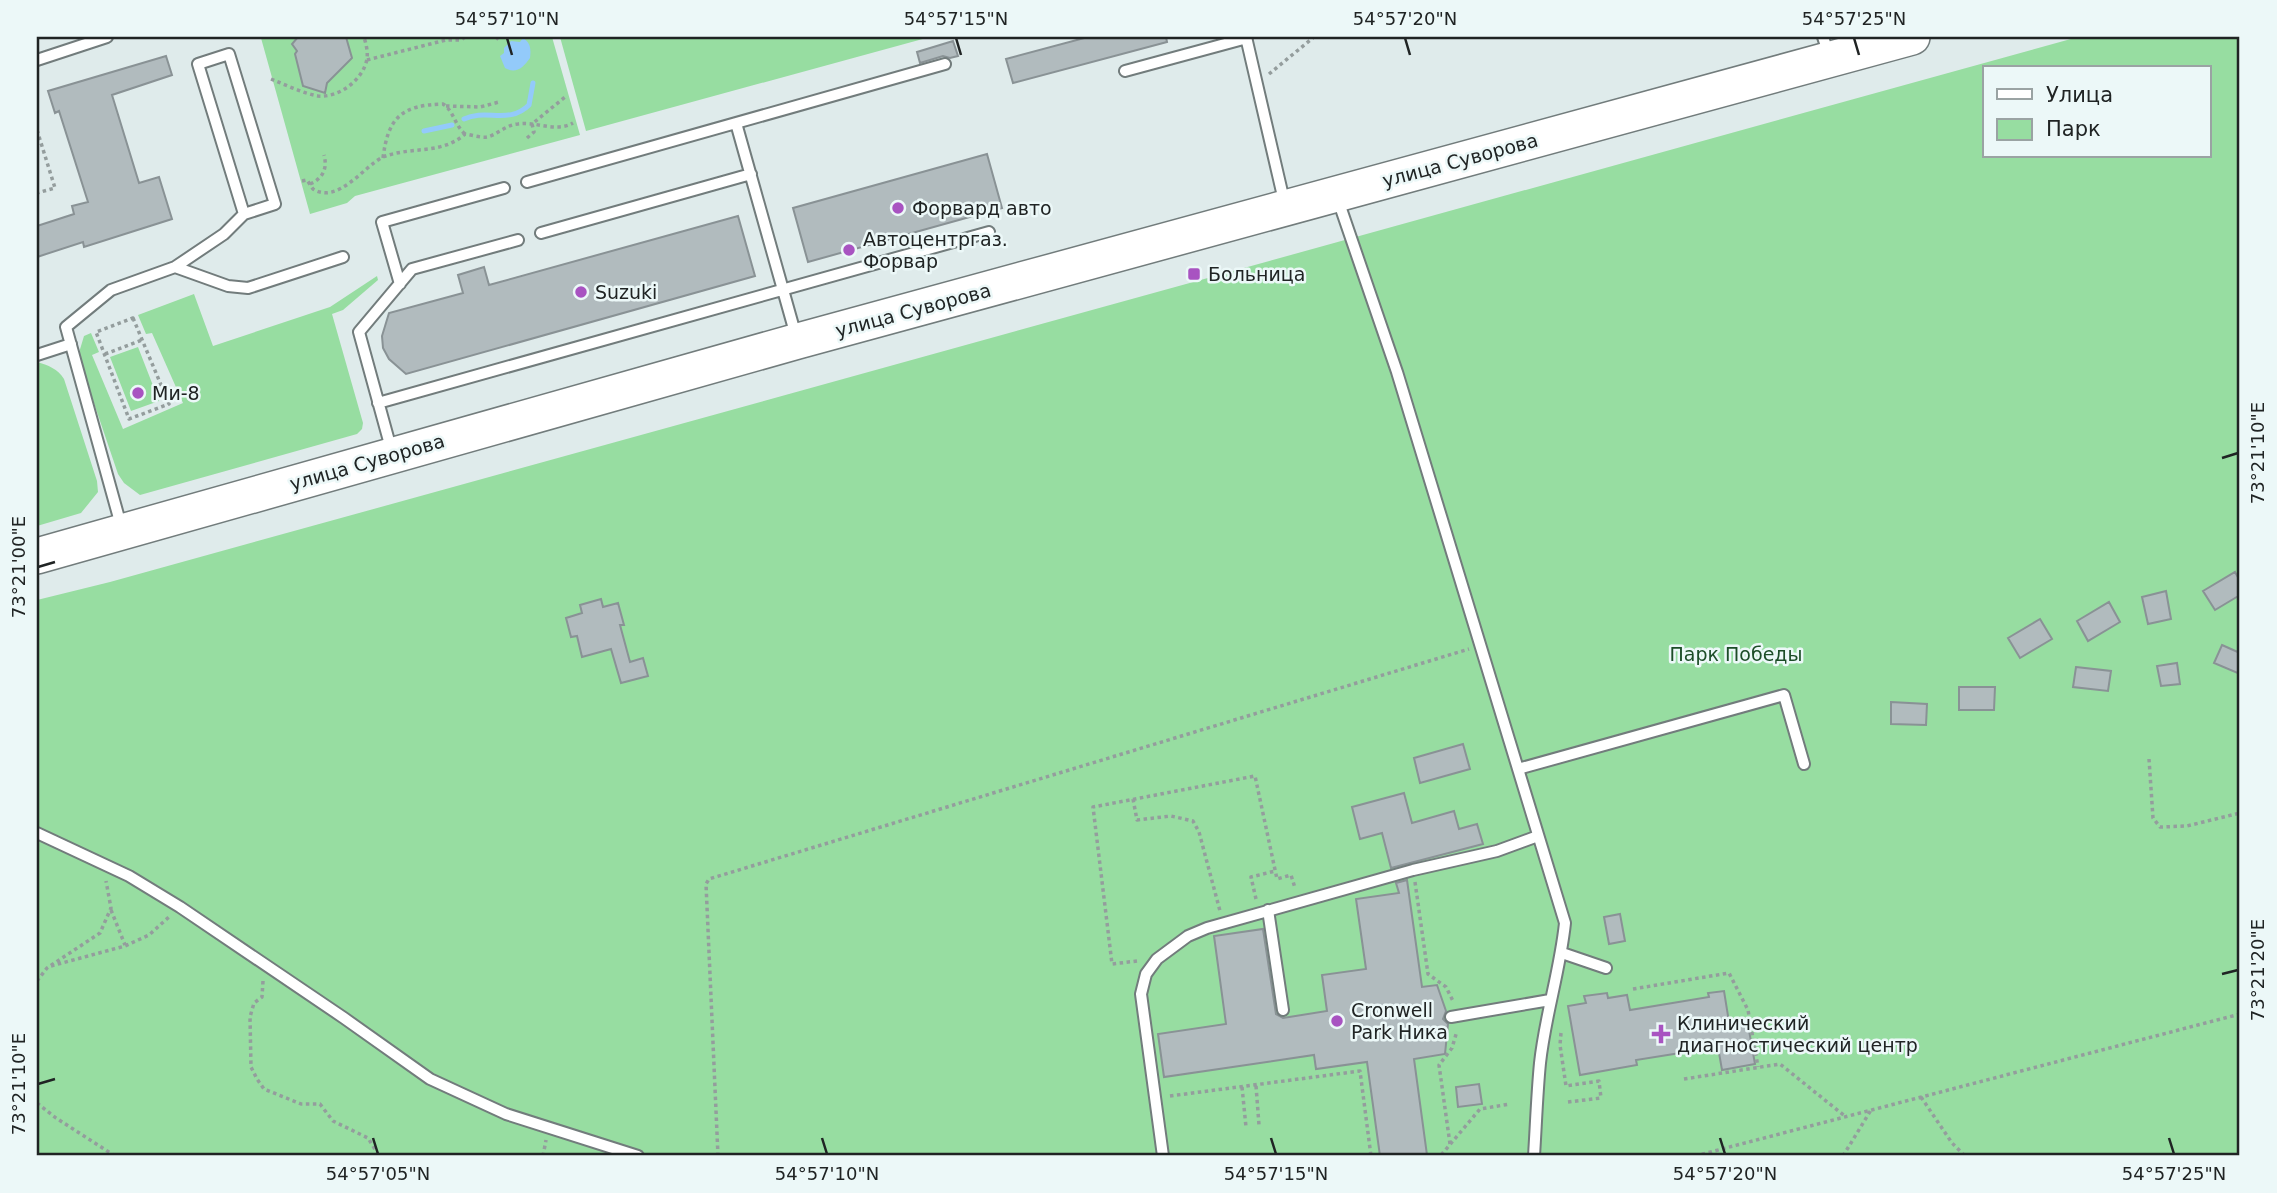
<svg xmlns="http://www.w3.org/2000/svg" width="2277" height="1193" font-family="'DejaVu Sans',sans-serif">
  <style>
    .green { fill: #97dda1; fill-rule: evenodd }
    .water { fill: #93cafa }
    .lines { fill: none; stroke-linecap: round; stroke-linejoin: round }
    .stream { stroke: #93cafa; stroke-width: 5 }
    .building { fill: #b1bbbe; stroke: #899295; stroke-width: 2 }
    .lane-casing { stroke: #727c7c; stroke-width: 14 }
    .primary-casing { stroke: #727c7c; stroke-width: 38 }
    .path { stroke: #949d9d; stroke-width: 3.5; stroke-dasharray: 3.5 3.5; stroke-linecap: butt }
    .lane { stroke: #fff; stroke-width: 10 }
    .primary { stroke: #fff; stroke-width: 35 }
    .ticks { fill: none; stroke: #202424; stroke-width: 2.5 }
    .poi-dot { fill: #a853c1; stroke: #ecf8f8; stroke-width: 2.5 }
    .labels { text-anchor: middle; stroke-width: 5; stroke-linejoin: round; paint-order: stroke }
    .street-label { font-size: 19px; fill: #202424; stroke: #ecf8f8 }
    .poi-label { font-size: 19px; fill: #202424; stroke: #ecf8f8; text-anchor: start }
    .park-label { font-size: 19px; fill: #1c4d27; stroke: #ecf8f8 }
    .neatline { fill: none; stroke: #202424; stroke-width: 2.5 }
    .ticks-label { font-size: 18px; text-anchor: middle; fill: #202424 }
  </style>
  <rect width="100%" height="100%" fill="#dfebeb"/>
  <path class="green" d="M 552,37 L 580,135 L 355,196 L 347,203 L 310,214 L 261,38 Z
    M 560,37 L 930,37 L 586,131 Z
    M 2078,37 L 2240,37 L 2240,1156 L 37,1156 L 37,600 L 110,582 ZM 1985,68 L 2209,68 L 2209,156 L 1985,156 Z
    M 377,276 L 378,280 L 343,310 L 332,314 L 363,423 L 362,429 L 357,434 L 140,495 L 124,483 L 118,474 L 78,356 L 84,336 L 91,333 L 99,352 L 92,355 L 123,429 L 183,403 L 152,333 L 146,334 L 138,315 L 194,294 L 213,346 L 330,307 Z
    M 138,347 L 159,401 L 131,411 L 110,357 Z
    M 37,362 C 48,365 58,369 64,379 L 97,481 L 98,492 L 81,513 L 37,526 Z"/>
  <path class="water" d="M 523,38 C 531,43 531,50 530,58 C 523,68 516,74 505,68 L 500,56 L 504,53 L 504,48 L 511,41 L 520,42 Z"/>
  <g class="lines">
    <path class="stream" d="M 464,119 C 486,108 509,125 529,105 L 533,83
      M 424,131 L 452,125"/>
  </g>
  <path class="building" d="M 298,37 L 346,37 L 352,58 L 327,83 L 325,93 L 303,86 L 295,54 L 297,51 L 292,44 Z
    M 1088,37 L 1166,37 L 1167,42 L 1013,83 L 1006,59 Z
    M 953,41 L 958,56 L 950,58 L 943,56 L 920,63 L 917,52 Z
    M 166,56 L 172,75 L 112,95 L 139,183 L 159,177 L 172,219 L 84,247 L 83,242 L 37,257 L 37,226 L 74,214 L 72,206 L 88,202 L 59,111 L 55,113 L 48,91 Z
    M 987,154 L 1002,208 L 808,262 L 793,208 Z
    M 738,216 L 755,276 L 406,374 L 389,359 L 383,348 L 382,336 L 389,313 L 463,293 L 458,275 L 484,267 L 489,285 Z
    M 2235,572 L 2240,581 L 2240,595 L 2215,610 L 2203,591 Z
    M 2166,591 L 2171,619 L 2148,624 L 2142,597 Z
    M 601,599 L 603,607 L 618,603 L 624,625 L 620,625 L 630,662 L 643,658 L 648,676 L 621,683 L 611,649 L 582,657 L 577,636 L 571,637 L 566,618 L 582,613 L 580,605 Z
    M 2109,602 L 2120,622 L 2088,641 L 2077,621 Z
    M 2040,619 L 2052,639 L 2020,658 L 2008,638 Z
    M 2222,645 L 2240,653 L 2240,674 L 2214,663 Z
    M 2177,663 L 2180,684 L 2161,686 L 2157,666 Z
    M 2076,667 L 2111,671 L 2108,691 L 2073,687 Z
    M 1959,687 L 1995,687 L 1994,710 L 1959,710 Z
    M 1891,702 L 1927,704 L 1926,725 L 1891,724 Z
    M 1463,744 L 1470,769 L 1420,783 L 1414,758 Z
    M 1404,793 L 1412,823 L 1454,811 L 1459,829 L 1477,824 L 1483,844 L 1391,868 L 1382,833 L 1360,839 L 1352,807 Z
    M 1407,880 L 1422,987 L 1437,985 L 1446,1011 L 1443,1019 L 1448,1024 L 1445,1054 L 1414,1059 L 1427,1155 L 1380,1156 L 1367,1062 L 1316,1069 L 1314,1055 L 1164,1077 L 1158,1034 L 1226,1024 L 1214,936 L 1263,929 L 1276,1014 L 1283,1018 L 1327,1011 L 1322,975 L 1366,969 L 1356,899 L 1399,893 L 1396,883 Z
    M 1620,914 L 1625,941 L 1609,944 L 1604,917 Z
    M 1724,991 L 1729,1022 L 1747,1019 L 1755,1064 L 1722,1070 L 1718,1047 L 1636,1060 L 1637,1065 L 1580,1075 L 1568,1006 L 1586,1003 L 1584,996 L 1607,993 L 1608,998 L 1627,995 L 1630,1010 L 1709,997 L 1708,993 Z
    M 1479,1084 L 1482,1104 L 1458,1107 L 1456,1087 Z"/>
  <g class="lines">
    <defs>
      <path id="lane" d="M 1246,37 L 1285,205
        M 1823,37 L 1829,55
        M 37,60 L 107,37
        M 1125,71 L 1247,38
        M 736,123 L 796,336
        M 527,182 L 945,64
        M 1338,200 L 1397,372 L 1565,923 C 1560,971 1545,1016 1540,1063 C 1537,1094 1536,1125 1534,1156
        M 541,233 L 751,174
        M 175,267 L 228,286 L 248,288 L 343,257
        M 400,284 L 382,222 L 504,188
        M 37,355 L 71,344
        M 378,403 L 989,232
        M 392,452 L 359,332 L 412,269 L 518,240
        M 122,529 L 66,327 L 111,290 L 175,267 L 224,234 L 244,214 L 275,204 L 229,54 L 198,64 L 244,214
        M 1518,769 L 1784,695 L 1804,764
        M 37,833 L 129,876 L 180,907 L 344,1018 L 430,1079 L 506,1114 L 638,1156
        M 1268,910 L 1283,1010
        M 1562,953 L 1606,968
        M 1451,1017 L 1550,1000
        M 1163,1156 L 1141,994 L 1146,974 L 1157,959 L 1188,936 L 1207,928 L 1413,870 L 1497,851 L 1538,836"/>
      <path id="primary" d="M 37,556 L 798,341 L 1912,37"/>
    </defs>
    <use href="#lane" class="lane-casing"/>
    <use href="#primary" class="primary-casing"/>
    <path class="path" d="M 496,37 L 500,41
      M 367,60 L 446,40 L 461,40 L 465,37
      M 1269,74 L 1314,37
      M 271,79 C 286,85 302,93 318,96 C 339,98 363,80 367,59 C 368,51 366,44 364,37
      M 446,106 L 480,107 L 499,102
      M 37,130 L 55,188 L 37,193
      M 527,138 L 534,132 L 532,124 L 565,97
      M 383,158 C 388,118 401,105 443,104 C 454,111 455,126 465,134
      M 302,181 L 307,180 L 313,189 C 338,205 364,166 383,157 C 411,146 442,155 465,134 C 472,135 481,138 487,137 C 497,135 505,125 518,124 C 536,121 556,133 573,123
      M 310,184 C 322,179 328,169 324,155
      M 133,318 L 169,404 L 129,419 L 96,332 Z
      M 105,354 L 142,340
      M 2149,759 L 2153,818 L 2160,827 L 2187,826 L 2240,813
      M 1133,799 L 1137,820 L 1171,816 L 1193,821 L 1199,832 L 1220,911
      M 1415,882 L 1428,974 L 1446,987 L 1454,1003
      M 1256,899 L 1251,877 L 1275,871
      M 111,910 L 125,945
      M 1137,961 L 1112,964 L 1093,807 L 1255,776 L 1277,879 L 1291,875 L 1295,888
      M 51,966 L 125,946 L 149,935 L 170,916
      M 37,981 L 47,968 L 100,933 L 111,908 L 106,881
      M 263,981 L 262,997 L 254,1003 L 250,1017 L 251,1067 L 257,1079 L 264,1089 L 301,1104 L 320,1104 L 333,1121 L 368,1138 L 379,1156
      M 1633,989 L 1729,973 L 1748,1010 L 1758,1067
      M 1561,1033 L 1560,1045 L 1566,1086 L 1599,1081 L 1601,1098
      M 1684,1079 L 1780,1064 L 1846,1117
      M 1256,1086 L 1259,1125
      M 1242,1087 L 1246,1127
      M 1170,1096 L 1360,1071 L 1371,1156
      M 1921,1097 L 1952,1143 L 1965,1156
      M 1568,1102 L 1601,1098
      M 37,1103 L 56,1118 L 115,1156
      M 1450,1144 L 1439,1065 L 1452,1048 L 1457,1031
      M 543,1156 L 546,1140
      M 718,1156 L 706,884 L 709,879 L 1469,649
      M 1427,1156 L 1442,1154 L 1480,1109 L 1510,1104
      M 1695,1156 L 2240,1014
      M 1843,1156 L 1871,1110"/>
    <use href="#lane" class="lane"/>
    <use href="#primary" class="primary"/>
  </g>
  <path class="ticks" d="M 507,38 L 512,55M 956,38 L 961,55M 1405,38 L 1410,55M 1854,38 L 1859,55M 2222,458 L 2238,453M 38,567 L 55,562M 2222,974 L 2238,970M 38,1084 L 55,1079M 373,1138 L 378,1154M 822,1138 L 827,1154M 1271,1138 L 1276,1154M 1720,1138 L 1725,1154M 2169,1138 L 2174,1154"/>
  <g class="poi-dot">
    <circle cx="898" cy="208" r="7"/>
    <circle cx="849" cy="250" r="7"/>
    <rect x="1187" y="267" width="14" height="14" rx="3.5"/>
    <circle cx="581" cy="292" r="7"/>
    <circle cx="138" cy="393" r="7"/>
    <circle cx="1337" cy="1021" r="7"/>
    <path d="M1657.5 1023.5h7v7h7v7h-7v7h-7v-7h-7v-7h7z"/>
  </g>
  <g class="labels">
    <g class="street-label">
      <text transform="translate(1460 160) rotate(-15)" y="7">улица Суворова</text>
      <text transform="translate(913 310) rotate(-15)" y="7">улица Суворова</text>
      <text transform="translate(367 462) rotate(-16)" y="7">улица Суворова</text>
    </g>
    <g class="poi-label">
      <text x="912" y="215">Форвард авто</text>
      <text x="863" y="246">Автоцентргаз.<tspan x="863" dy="22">Форвар</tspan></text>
      <text x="1208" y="281">Больница</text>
      <text x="595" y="299">Suzuki</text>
      <text x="152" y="400">Ми-8</text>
      <text x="1351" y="1017">Cronwell<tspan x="1351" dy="22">Park Ника</tspan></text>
      <text x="1677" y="1030">Клинический<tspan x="1677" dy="22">диагностический центр</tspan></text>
    </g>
    <g class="park-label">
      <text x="1736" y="661">Парк Победы</text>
    </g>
  </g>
  <rect width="2277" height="1193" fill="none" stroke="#ecf8f8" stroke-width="77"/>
  <rect x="1983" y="66" width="228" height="91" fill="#ecf8f8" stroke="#9aa3a3" stroke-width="2"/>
  <rect x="1997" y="89" width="35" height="10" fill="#ffffff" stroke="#9aa3a3" stroke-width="2"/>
  <text x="2046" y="102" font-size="21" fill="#202424">Улица</text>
  <rect x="1997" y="119" width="35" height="21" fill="#97dda1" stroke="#9aa3a3" stroke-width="2"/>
  <text x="2046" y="136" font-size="21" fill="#202424">Парк</text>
  <rect x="38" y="38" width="2200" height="1116" class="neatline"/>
  <g class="ticks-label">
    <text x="507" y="25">54°57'10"N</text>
    <text x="956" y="25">54°57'15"N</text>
    <text x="1405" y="25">54°57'20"N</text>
    <text x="1854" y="25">54°57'25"N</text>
    <text transform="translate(2258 453) rotate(-90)" y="6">73°21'10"E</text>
    <text transform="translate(19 567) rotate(-90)" y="6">73°21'00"E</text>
    <text transform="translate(2258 970) rotate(-90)" y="6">73°21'20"E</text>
    <text transform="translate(19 1084) rotate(-90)" y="6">73°21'10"E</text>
    <text x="378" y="1180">54°57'05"N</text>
    <text x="827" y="1180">54°57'10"N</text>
    <text x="1276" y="1180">54°57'15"N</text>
    <text x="1725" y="1180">54°57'20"N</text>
    <text x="2174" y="1180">54°57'25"N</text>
  </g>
</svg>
